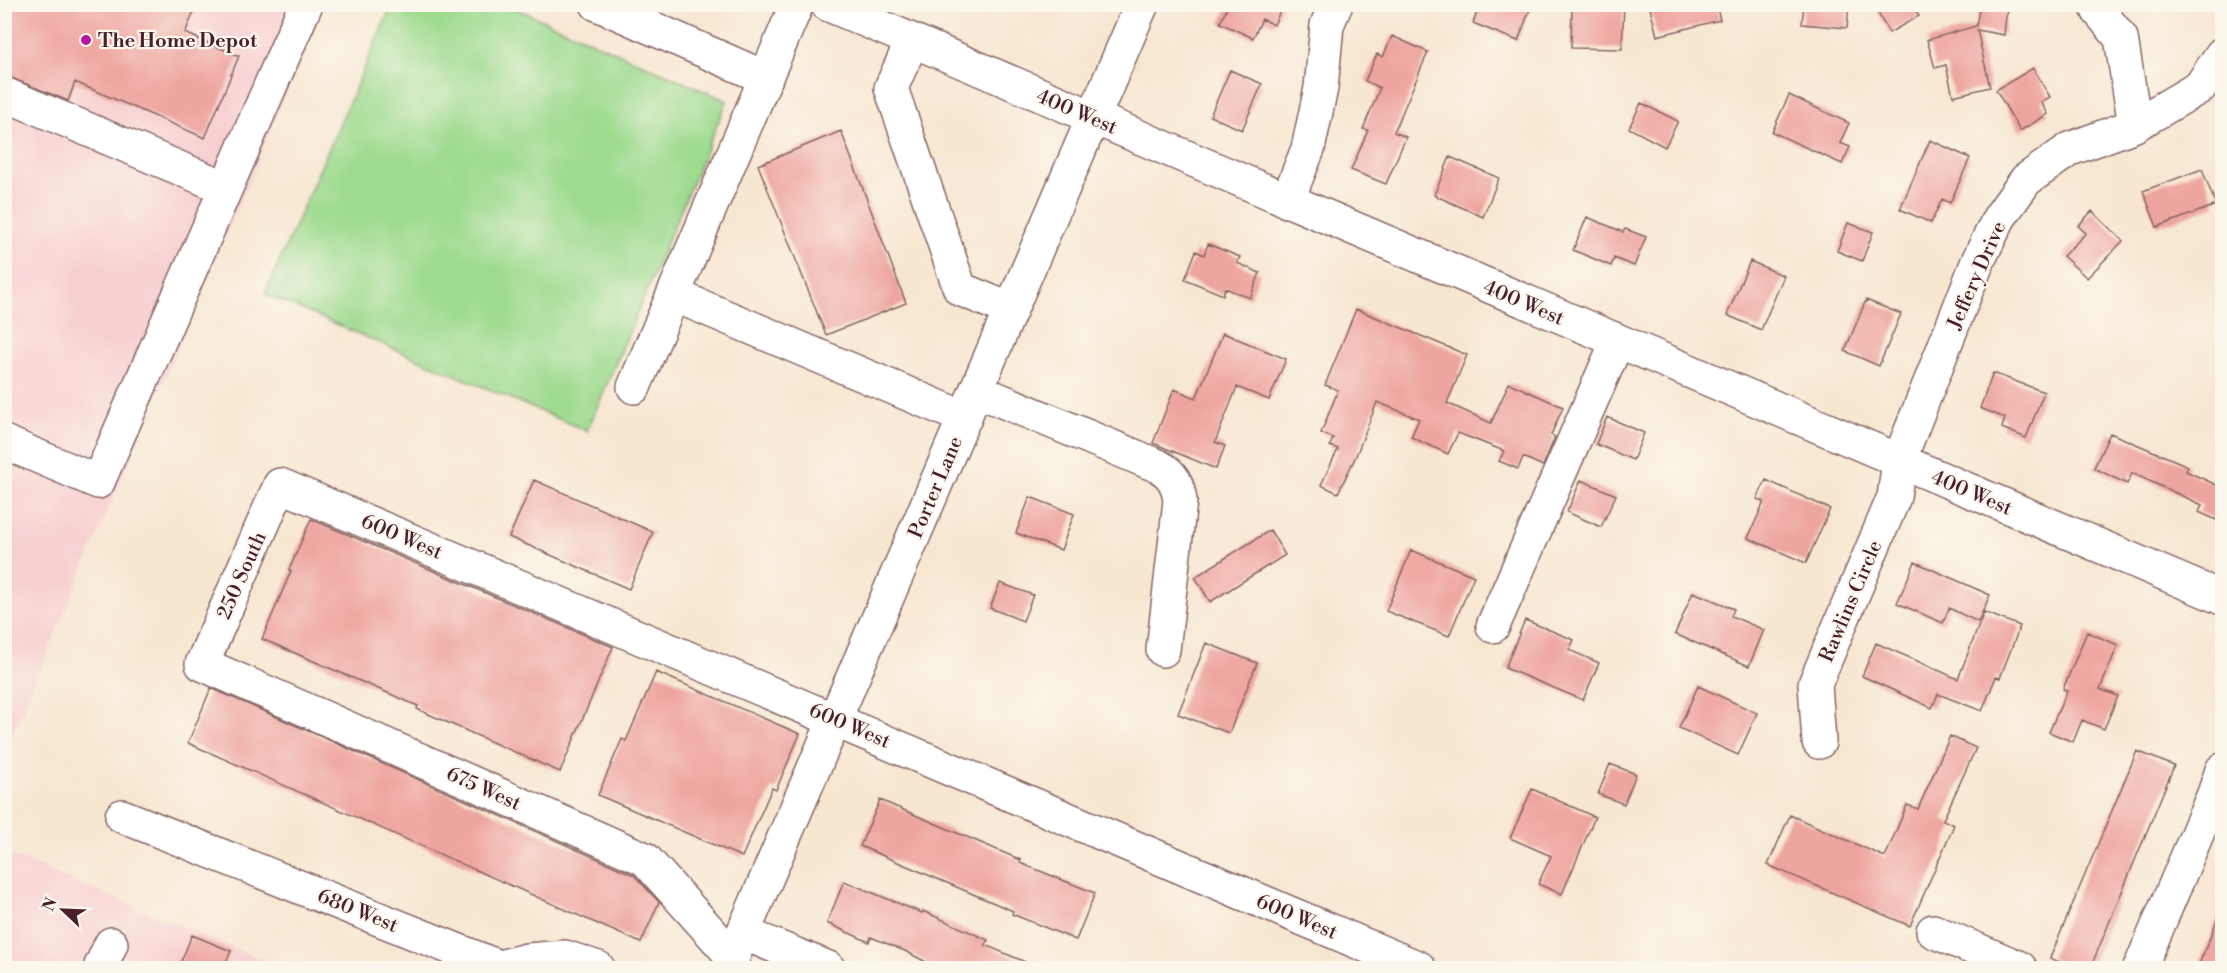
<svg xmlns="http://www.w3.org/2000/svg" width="2227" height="973" font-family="'Libre Bodoni',serif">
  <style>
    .built { fill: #f7cfd1 }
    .green { fill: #9edb8f; stroke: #747d5d; stroke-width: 1.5 }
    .building { fill: #eea59f }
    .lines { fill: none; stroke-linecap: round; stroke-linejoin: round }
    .minor-casing { stroke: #876565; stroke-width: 36 }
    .major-casing { stroke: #876565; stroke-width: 36 }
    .minor { stroke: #fff; stroke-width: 33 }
    .major { stroke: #fff; stroke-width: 33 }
    .poi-dot { fill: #b5179e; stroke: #fbf7ec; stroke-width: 2 }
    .labels { text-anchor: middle; stroke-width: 4.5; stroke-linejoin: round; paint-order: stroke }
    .poi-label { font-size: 20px; font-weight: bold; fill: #4a1f2b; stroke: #fbf7ec; text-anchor: start }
    .street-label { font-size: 20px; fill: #4a1f2b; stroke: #fbf7ec }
  </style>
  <rect width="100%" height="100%" fill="#fbf7ec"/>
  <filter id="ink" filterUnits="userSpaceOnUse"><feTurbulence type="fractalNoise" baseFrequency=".0167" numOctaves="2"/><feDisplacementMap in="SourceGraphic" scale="12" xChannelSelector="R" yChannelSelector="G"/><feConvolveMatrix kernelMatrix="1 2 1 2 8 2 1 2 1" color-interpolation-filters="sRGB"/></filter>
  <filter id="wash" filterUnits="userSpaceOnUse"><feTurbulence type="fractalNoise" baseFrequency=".008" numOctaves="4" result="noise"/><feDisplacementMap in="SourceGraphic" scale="24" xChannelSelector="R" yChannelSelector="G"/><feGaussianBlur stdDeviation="1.35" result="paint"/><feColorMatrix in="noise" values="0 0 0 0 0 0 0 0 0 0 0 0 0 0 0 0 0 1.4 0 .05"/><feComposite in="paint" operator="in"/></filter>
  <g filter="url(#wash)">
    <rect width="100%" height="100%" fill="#f7e7d1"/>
    <path class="built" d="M 5,5 L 324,5 L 5,752 Z
      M 4,852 L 71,880 L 282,968 L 5,968 Z"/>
    <path class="green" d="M 392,5 L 508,5 L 727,101 L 587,431 L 265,294 Z"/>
    <g id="blocks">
      <path class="building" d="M 4,4 L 197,4 L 185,33 L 239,56 L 205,138 L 75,82 L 68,101 L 4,75 Z
        M 1229,4 L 1283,4 L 1274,25 L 1262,19 L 1253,38 L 1220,23 Z
        M 1480,4 L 1532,4 L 1518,41 L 1473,23 Z
        M 1572,4 L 1624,4 L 1622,49 L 1571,48 Z
        M 1649,4 L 1716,4 L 1720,20 L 1657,36 Z
        M 1804,4 L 1849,4 L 1847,28 L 1802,24 Z
        M 1873,4 L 1912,4 L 1919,16 L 1889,33 Z
        M 1980,4 L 2012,4 L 2006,16 L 2004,35 L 1977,30 L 1990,87 L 1953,96 L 1946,65 L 1935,68 L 1927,40 L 1976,26 Z
        M 1392,36 L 1428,52 L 1394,132 L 1406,137 L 1386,184 L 1351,170 L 1368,130 L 1363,129 L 1380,88 L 1365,81 L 1377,54 L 1383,57 Z
        M 2033,68 L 2050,97 L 2041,102 L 2048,114 L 2020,131 L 1996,90 Z
        M 1230,70 L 1262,84 L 1242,130 L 1210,116 Z
        M 1789,95 L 1849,123 L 1840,143 L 1850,147 L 1842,164 L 1772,132 Z
        M 1641,103 L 1678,121 L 1665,147 L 1629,128 Z
        M 841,131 L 906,303 L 826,335 L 758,165 Z
        M 1930,140 L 1970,158 L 1950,203 L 1942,199 L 1931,223 L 1900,209 Z
        M 1450,157 L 1499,178 L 1483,217 L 1434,195 Z
        M 2202,169 L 2216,205 L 2157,227 L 2143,191 Z
        M 2092,211 L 2123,241 L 2087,278 L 2063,256 L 2086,233 L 2078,226 Z
        M 1587,217 L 1623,232 L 1625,229 L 1646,237 L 1634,266 L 1614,258 L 1611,266 L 1573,250 Z
        M 1848,223 L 1873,232 L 1862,261 L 1837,251 Z
        M 1208,244 L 1240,257 L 1237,263 L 1260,273 L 1250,298 L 1225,288 L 1223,295 L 1185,279 L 1196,251 L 1204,255 Z
        M 1750,261 L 1784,276 L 1761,330 L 1727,315 Z
        M 1866,300 L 1901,314 L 1879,366 L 1845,351 Z
        M 1356,309 L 1467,355 L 1447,403 L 1491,423 L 1509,383 L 1563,407 L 1551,435 L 1555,437 L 1543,466 L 1523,457 L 1518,469 L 1499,461 L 1504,451 L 1458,433 L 1448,454 L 1411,437 L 1419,419 L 1377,402 L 1356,456 L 1338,493 L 1321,485 L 1338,449 L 1330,446 L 1333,438 L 1321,433 L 1338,390 L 1325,385 Z
        M 1223,333 L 1286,359 L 1269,400 L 1237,387 L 1215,442 L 1225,446 L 1216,469 L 1153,443 L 1174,389 L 1196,398 Z
        M 1993,373 L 2044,392 L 2026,438 L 2002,428 L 2005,418 L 1980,408 Z
        M 1607,417 L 1644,433 L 1633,460 L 1596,444 Z
        M 2110,433 L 2188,466 L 2186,471 L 2223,488 L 2223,523 L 2199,512 L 2202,505 L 2132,473 L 2127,484 L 2094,468 Z
        M 534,480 L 653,532 L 629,589 L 509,537 Z
        M 1581,480 L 1616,495 L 1601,527 L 1567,512 Z
        M 1766,480 L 1830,509 L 1806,563 L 1748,538 L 1764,502 L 1757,499 Z
        M 1030,497 L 1074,514 L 1061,550 L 1016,533 Z
        M 311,519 L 613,647 L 560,772 L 417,709 L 418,706 L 262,639 L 291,571 L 289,570 Z
        M 1270,530 L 1285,555 L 1210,602 L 1195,577 Z
        M 1411,550 L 1474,576 L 1449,636 L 1386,611 Z
        M 1915,562 L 1990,595 L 1978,622 L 1949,608 L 1943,623 L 1897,603 Z
        M 1000,583 L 1033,595 L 1023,621 L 990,608 Z
        M 1693,592 L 1734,609 L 1731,616 L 1764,630 L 1749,666 L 1675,634 Z
        M 1984,612 L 2020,626 L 2000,678 L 1996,677 L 1982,711 L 1938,694 L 1932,708 L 1862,676 L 1876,643 L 1958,679 Z
        M 1525,620 L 1574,640 L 1569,650 L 1599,663 L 1583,700 L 1505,668 Z
        M 2087,632 L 2118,645 L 2100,689 L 2118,696 L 2104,729 L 2082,720 L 2073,742 L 2049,732 L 2067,691 L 2063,689 Z
        M 1206,643 L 1257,663 L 1229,733 L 1178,714 Z
        M 656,672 L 800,734 L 776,790 L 772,788 L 742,857 L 598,795 L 622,739 L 626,741 Z
        M 1698,686 L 1757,713 L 1738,755 L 1679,728 Z
        M 211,688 L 634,875 L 659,902 L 641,943 L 188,743 Z
        M 1950,736 L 1976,748 L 1943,820 L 1954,825 L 1910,926 L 1768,865 L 1790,815 L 1885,857 L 1907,805 L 1918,809 Z
        M 2137,751 L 2174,766 L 2090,969 L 2075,969 L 2050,958 Z
        M 1610,764 L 1636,774 L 1624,804 L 1598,794 Z
        M 1532,789 L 1595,817 L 1562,894 L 1538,884 L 1551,856 L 1510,838 Z
        M 880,800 L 1021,860 L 1020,863 L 1095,893 L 1076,940 L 1012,914 L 1013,911 L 860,846 Z
        M 844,881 L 922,913 L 923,911 L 988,940 L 985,945 L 1042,969 L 924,969 L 926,962 L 905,951 L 871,937 L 869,942 L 827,923 Z
        M 2222,908 L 2223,969 L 2197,969 Z
        M 192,935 L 231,951 L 223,969 L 178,969 Z"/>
    </g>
  </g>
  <g filter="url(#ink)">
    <use href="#blocks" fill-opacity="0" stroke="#876565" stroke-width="1.5"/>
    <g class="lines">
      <defs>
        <path id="minor" d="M 597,4 L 766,78
          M 2098,10 L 2121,38 L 2135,125
          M 912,41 L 891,88 L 960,289 L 1011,310
          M 4,94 L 226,188
          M 1287,201 L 1308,149 L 1321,88 L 1327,25 L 1336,4
          M 674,295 L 965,418
          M 634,387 L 797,4
          M 976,390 L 1158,466 C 1173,474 1178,484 1180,501 L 1163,650
          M 4,442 L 98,482 L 306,4
          M 1493,626 L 1617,342
          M 1819,742 L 1815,684 L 1894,497 L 1899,461 L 1978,261 L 1999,218 L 2026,180 L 2070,149 L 2135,125 L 2200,87 L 2222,54
          M 122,816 L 499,967 L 527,960 L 565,957 L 598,968
          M 1933,931 L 2020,968
          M 743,933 L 828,968
          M 733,957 L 645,859 L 202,664 L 280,485 L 1419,968
          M 100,968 L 111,944
          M 728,968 L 1142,4
          M 2140,968 L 2214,794 L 2222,770"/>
        <path id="major" d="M 827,4 L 2222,598"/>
      </defs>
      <use href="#minor" class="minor-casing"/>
      <use href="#major" class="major-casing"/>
      <use href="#minor" class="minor"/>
      <use href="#major" class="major"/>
    </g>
  </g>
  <circle class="poi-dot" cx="86" cy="40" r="6"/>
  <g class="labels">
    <g class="poi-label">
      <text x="98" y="47">The Home Depot</text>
    </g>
    <g class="street-label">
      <text transform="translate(1077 111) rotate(23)" y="7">400 West</text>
      <text transform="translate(1976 275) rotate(-66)" y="7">Jeffery Drive</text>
      <text transform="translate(1524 302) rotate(23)" y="7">400 West</text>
      <text transform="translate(935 487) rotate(-67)" y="7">Porter Lane</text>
      <text transform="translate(1972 492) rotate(23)" y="7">400 West</text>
      <text transform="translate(402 536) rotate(23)" y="7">600 West</text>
      <text transform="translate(241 575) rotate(-66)" y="7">250 South</text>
      <text transform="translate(1850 601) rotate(-67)" y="7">Rawlins Circle</text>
      <text transform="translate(850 725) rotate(23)" y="7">600 West</text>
      <text transform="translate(484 788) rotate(24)" y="7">675 West</text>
      <text transform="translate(358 910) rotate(22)" y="7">680 West</text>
      <text transform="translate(1297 916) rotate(23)" y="7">600 West</text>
    </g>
  </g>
  <rect width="2227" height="973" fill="none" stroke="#fbf7ec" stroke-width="24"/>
  <g transform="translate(63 910) rotate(293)" stroke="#fbf7ec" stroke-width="4.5" paint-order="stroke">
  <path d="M0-4.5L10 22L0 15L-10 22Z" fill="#4a1f2b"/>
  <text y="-9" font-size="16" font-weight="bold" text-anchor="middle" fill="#4a1f2b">N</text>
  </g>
</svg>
